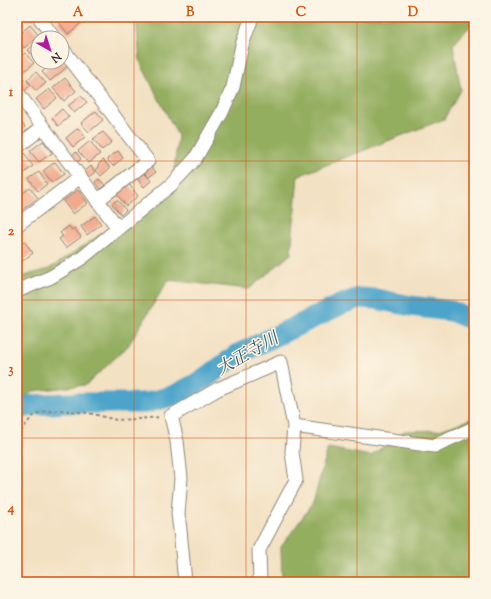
<svg xmlns="http://www.w3.org/2000/svg" width="491" height="599" font-family="'Sorts Mill Goudy','Noto Serif JP',serif">
  <style>
    .forest { fill: #94ae60; stroke: #606c46 }
    .lines { fill: none; stroke-linecap: round; stroke-linejoin: round }
    .river { stroke: #4da4ca; stroke-width: 21 }
    .building { fill: #f1aa8e }
    .minor-casing { stroke: #8f8677; stroke-width: 15 }
    .path { stroke: #8f8677; stroke-width: 2; stroke-dasharray: 3 3; stroke-linecap: butt }
    .minor { stroke: #fff; stroke-width: 13 }
    .grid { fill: none; stroke: #d5540f; stroke-width: 1; stroke-opacity: 0.55 }
    .labels { text-anchor: middle; stroke-width: 3; stroke-linejoin: round; paint-order: stroke }
    .water-label { font-size: 17px; font-style: italic; fill: #395b6b; stroke: #fcf5e5 }
    .neatline { fill: none; stroke: #d5540f; stroke-width: 1.5 }
    .grid-label { font-size: 13px; text-anchor: middle; font-weight: bold; fill: #d5540f }
  </style>
  <rect width="100%" height="100%" fill="#fcf5e5"/>
  <filter id="ink" filterUnits="userSpaceOnUse"><feTurbulence type="fractalNoise" baseFrequency=".025" numOctaves="2"/><feDisplacementMap in="SourceGraphic" scale="8" xChannelSelector="R" yChannelSelector="G"/><feConvolveMatrix kernelMatrix="1 2 1 2 8 2 1 2 1" color-interpolation-filters="sRGB"/></filter>
  <filter id="wash" filterUnits="userSpaceOnUse"><feTurbulence type="fractalNoise" baseFrequency=".012" numOctaves="4" result="noise"/><feDisplacementMap in="SourceGraphic" scale="16" xChannelSelector="R" yChannelSelector="G"/><feGaussianBlur stdDeviation="0.9" result="paint"/><feColorMatrix in="noise" values="0 0 0 0 0 0 0 0 0 0 0 0 0 0 0 0 0 1.4 0 .05"/><feComposite in="paint" operator="in"/></filter>
  <g filter="url(#wash)">
    <rect width="100%" height="100%" fill="#f3e1c3"/>
    <path class="forest" d="M 136,17 L 474,17 L 474,22 L 453,45 L 461,90 L 444,119 L 298,176 L 291,254 L 249,289 L 168,280 L 128,346 L 86,385 L 33,391 L 17,402 L 17,278 L 49,269 L 172,187 L 178,136 L 140,62 Z
      M 474,418 L 474,582 L 282,582 L 281,547 L 313,503 L 328,448 L 371,456 L 404,431 L 440,430 Z"/>
    <g class="lines">
      <path class="river" d="M 17,410 L 32,405 L 69,403 L 146,403 L 175,395 L 203,380 L 236,355 L 342,304 L 359,298 L 376,299 L 411,306 L 451,311 L 468,318 L 474,315"/>
    </g>
    <g id="blocks">
      <path class="building" d="M 64,17 L 82,17 L 85,20 L 68,34 L 58,21 Z
        M 30,25 L 39,36 L 24,48 L 17,39 L 17,36 Z
        M 38,41 L 38,59 L 37,60 L 28,50 Z
        M 25,53 L 34,63 L 17,77 L 17,62 L 19,61 L 18,59 Z
        M 54,62 L 63,62 L 67,67 L 50,81 L 42,72 Z
        M 36,72 L 46,83 L 36,91 L 27,80 Z
        M 65,78 L 76,91 L 64,101 L 53,88 Z
        M 26,79 L 31,85 L 24,91 L 19,84 Z
        M 49,89 L 57,98 L 44,109 L 36,99 Z
        M 81,96 L 87,102 L 74,113 L 68,106 Z
        M 62,109 L 69,117 L 58,126 L 52,118 Z
        M 96,111 L 103,120 L 89,132 L 81,123 Z
        M 17,116 L 25,127 L 17,133 Z
        M 78,128 L 85,137 L 73,147 L 66,138 Z
        M 103,132 L 112,142 L 102,150 L 93,139 Z
        M 43,141 L 52,153 L 39,162 L 30,151 Z
        M 90,141 L 100,154 L 89,163 L 78,151 Z
        M 118,151 L 123,158 L 113,166 L 107,159 Z
        M 76,152 L 81,159 L 76,163 L 71,156 Z
        M 24,153 L 33,166 L 22,175 L 17,169 L 17,159 Z
        M 103,160 L 110,168 L 101,176 L 96,170 L 99,167 L 98,165 Z
        M 55,162 L 64,174 L 52,182 L 43,171 Z
        M 91,166 L 96,172 L 88,178 L 84,172 Z
        M 151,166 L 156,172 L 149,177 L 144,172 Z
        M 39,172 L 47,184 L 38,191 L 29,179 Z
        M 144,173 L 151,181 L 144,187 L 137,178 Z
        M 99,179 L 105,185 L 100,189 L 95,182 Z
        M 128,183 L 138,196 L 126,206 L 116,193 Z
        M 30,188 L 38,198 L 22,210 L 17,204 L 17,193 L 18,192 L 20,195 Z
        M 78,190 L 88,203 L 73,214 L 63,201 Z
        M 117,200 L 126,210 L 121,215 L 112,204 Z
        M 95,216 L 101,224 L 87,235 L 81,226 Z
        M 69,226 L 72,230 L 74,228 L 81,237 L 66,248 L 59,239 L 63,236 L 60,233 Z
        M 24,241 L 33,253 L 21,262 L 17,256 L 17,246 Z"/>
    </g>
  </g>
  <g filter="url(#ink)">
    <use href="#blocks" fill-opacity="0" stroke="#8f8677" stroke-width="1"/>
    <g class="lines">
      <defs>
        <path id="minor" d="M 39,17 L 54,38
          M 62,48 L 148,161 L 97,201
          M 17,92 L 118,228
          M 17,147 L 43,127
          M 17,225 L 80,177
          M 17,291 L 51,277 L 82,258 L 171,185 L 195,159 L 222,112 L 233,87 L 242,45 L 252,17
          M 294,426 L 434,446 L 474,428
          M 185,582 L 180,530 L 178,514 L 181,478 L 177,441 L 171,416 L 218,389 L 281,362 L 294,426 L 292,452 L 296,480 L 259,550 L 260,582"/>
      </defs>
      <use href="#minor" class="minor-casing"/>
      <path class="path" d="M 17,436 L 31,418 L 40,412 L 61,410 L 89,413 L 116,420 L 137,419 L 160,417"/>
      <use href="#minor" class="minor"/>
    </g>
  </g>
  <path class="grid" d="M 134,17 L 134,582M 246,17 L 246,582M 357,17 L 357,582M 17,161 L 474,161M 17,300 L 474,300M 17,438 L 474,438"/>
  <g class="labels">
    <g class="water-label">
      <text transform="translate(247 353) rotate(-30)" y="6">大正寺川</text>
    </g>
  </g>
  <rect width="491" height="599" fill="none" stroke="#fcf5e5" stroke-width="44"/>
  <g transform="translate(50 50) rotate(141)"><circle r="19" fill="#fcf5e5" stroke="#a8a49b"/>
  <path d="M0-3L7 15L0 10L-7 15Z" fill="#b5179e"/>
  <text y="-6" font-size="11" font-weight="bold" text-anchor="middle" fill="#2b2b2b">N</text>
  </g>
  <rect x="22" y="22" width="447" height="555" class="neatline"/>
  <g class="grid-label">
    <text x="78" y="16">A</text>
    <text x="190" y="16">B</text>
    <text x="301" y="16">C</text>
    <text x="413" y="16">D</text>
    <text x="11" y="96">1</text>
    <text x="11" y="235">2</text>
    <text x="11" y="373">3</text>
    <text x="11" y="512">4</text>
  </g>
</svg>
